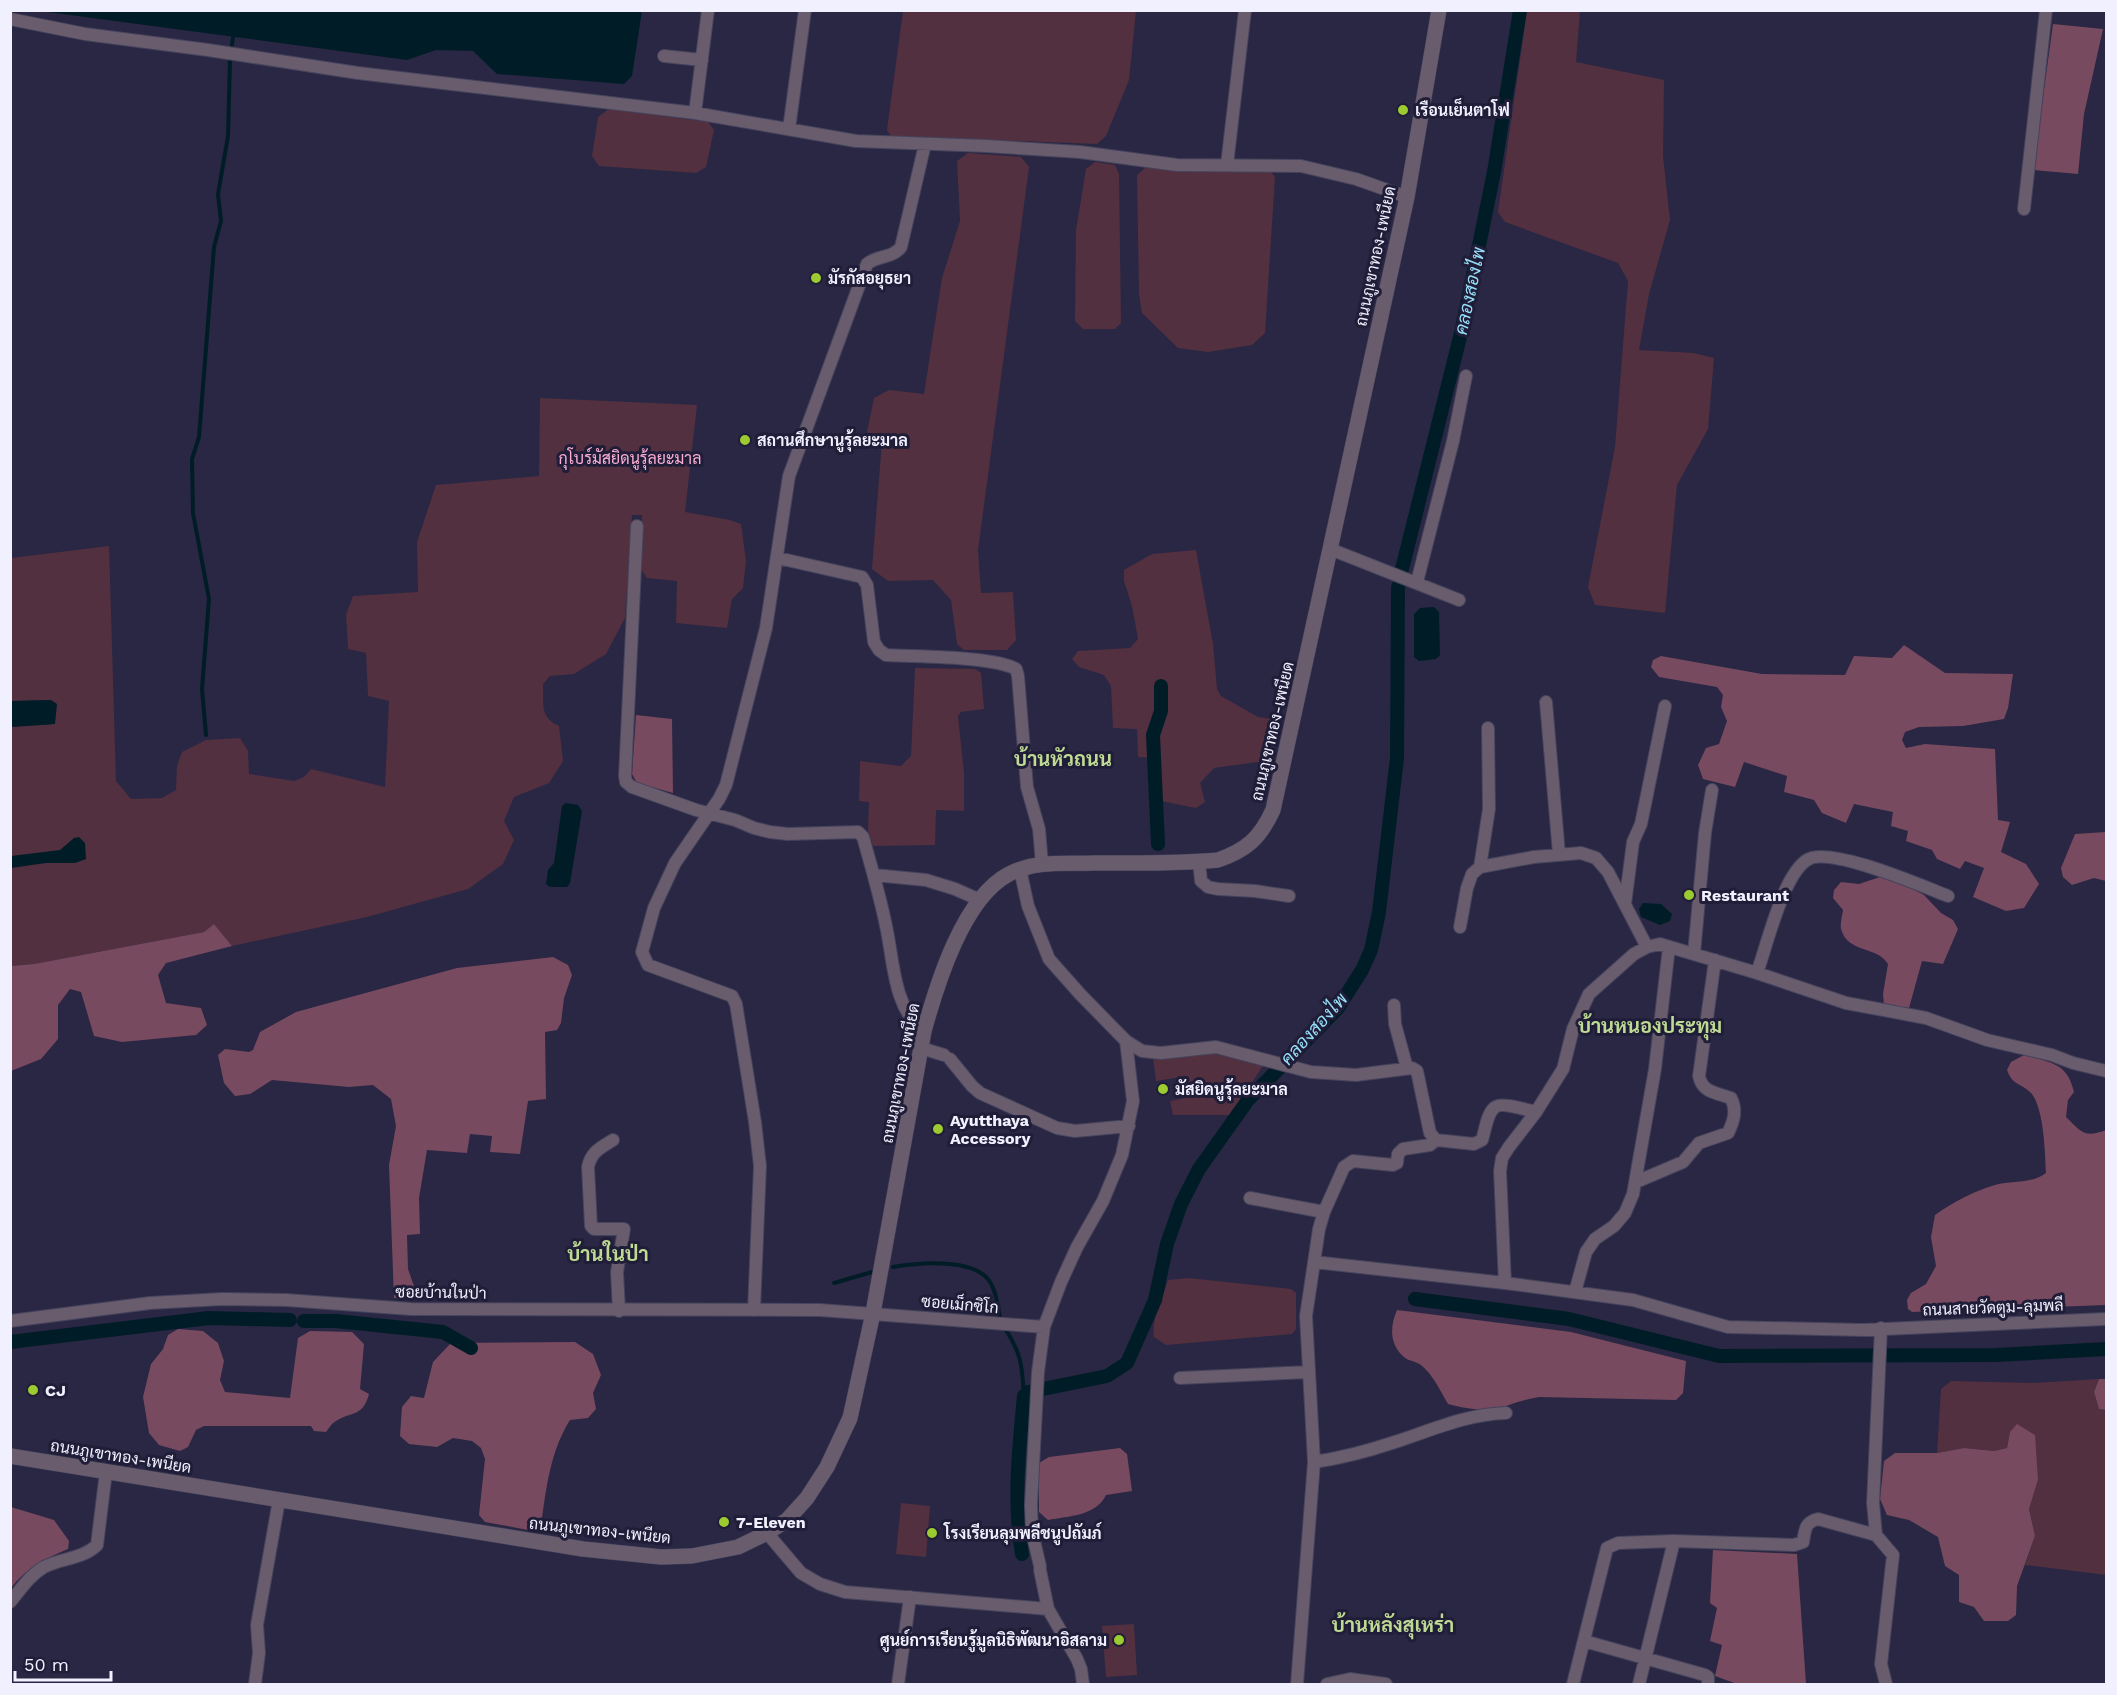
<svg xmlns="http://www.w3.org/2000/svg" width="2117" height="1695" font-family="'Work Sans',Sarabun,sans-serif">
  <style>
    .green { fill: #523040 }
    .forest { fill: #784a60 }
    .water { fill: #001d27 }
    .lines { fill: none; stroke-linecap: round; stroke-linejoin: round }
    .stream { stroke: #001d27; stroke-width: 4 }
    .canal { stroke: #001d27; stroke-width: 14 }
    .minor-casing { stroke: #45435d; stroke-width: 14 }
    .tertiary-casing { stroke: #45435d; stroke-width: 16 }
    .minor { stroke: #695c6d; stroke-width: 12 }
    .tertiary { stroke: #695c6d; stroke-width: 15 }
    .poi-dot { fill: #9cca31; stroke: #201d38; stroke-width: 2 }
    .labels { text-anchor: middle; stroke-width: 6; stroke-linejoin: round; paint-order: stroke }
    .poi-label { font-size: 16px; font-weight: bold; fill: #f0f0ff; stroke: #201d38; text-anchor: start }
    .street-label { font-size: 16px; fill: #f0f0ff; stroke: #201d38 }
    .park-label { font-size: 16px; fill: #fbaed1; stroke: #201d38 }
    .water-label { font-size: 18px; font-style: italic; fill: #97dff8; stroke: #201d38 }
    .quarter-label { font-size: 20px; font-weight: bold; fill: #bfdb93; stroke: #201d38 }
  </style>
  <rect width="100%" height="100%" fill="#292743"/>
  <path class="green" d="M 903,11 L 1136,11 L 1129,80 L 1106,136 L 1097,144 L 891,136 L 887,130 Z
    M 1527,11 L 1580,11 L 1576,62 L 1664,80 L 1663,156 L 1670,220 L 1649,294 L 1639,350 L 1694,353 L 1714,358 L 1708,429 L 1677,485 L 1665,613 L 1595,605 L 1588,587 L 1615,447 L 1628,281 L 1618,263 L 1505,222 L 1498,212 Z
    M 609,109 L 708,122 L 714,130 L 706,167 L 696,173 L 599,166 L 592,156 L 598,117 Z
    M 968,153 L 1021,157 L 1029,167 L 978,550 L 981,593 L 1013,592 L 1016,640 L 1007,650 L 964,650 L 957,644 L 951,600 L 933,580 L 888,581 L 872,569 L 882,441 L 870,439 L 867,432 L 874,398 L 889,390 L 924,394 L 942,278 L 960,221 L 957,161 Z
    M 1095,162 L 1115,165 L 1119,174 L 1121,323 L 1115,329 L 1083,329 L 1075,321 L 1076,230 L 1086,169 Z
    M 1146,167 L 1180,171 L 1271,172 L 1275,177 L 1265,333 L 1252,345 L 1208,352 L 1178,348 L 1142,313 L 1139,294 L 1137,175 Z
    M 540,398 L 697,405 L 685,512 L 730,520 L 741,524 L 746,561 L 743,588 L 732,599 L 727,628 L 676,623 L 677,581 L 647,578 L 641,569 L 642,515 L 632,515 L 625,618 L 606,654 L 574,674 L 550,676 L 543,684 C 544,703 539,717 559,726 L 563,761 L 549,783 L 514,797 L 504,821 L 514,840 L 503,864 L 468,889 L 367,917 L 232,946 L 214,924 L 204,932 L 34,964 L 11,966 L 11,727 L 55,724 L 51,700 L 11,701 L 11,558 L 109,546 L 116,781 L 131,799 L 162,798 L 176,790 L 177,766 L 182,752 L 206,740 L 240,738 L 248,751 L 249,774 L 294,781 L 304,777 L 311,769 L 385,787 L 389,701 L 368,696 L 366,653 L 348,649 L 346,615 L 353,596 L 418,592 L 417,542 L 436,485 L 539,476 Z
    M 1196,550 L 1213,644 L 1217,689 L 1221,696 L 1258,717 L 1278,720 L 1272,760 L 1214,768 L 1200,783 L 1205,802 L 1196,808 L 1161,801 L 1159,758 L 1138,757 L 1137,729 L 1113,728 L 1111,686 L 1104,675 L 1079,667 L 1072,659 L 1078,651 L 1130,648 L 1138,639 L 1132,606 L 1124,581 L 1124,570 L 1152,554 Z
    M 915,668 L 975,669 L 981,673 L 984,709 L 961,712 L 958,716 L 964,773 L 964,811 L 936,810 L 935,845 L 873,846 L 868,830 L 869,802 L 859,801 L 860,761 L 901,766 L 911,756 Z
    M 1215,1050 L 1265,1063 L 1230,1115 L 1173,1115 L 1170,1101 L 1191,1097 L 1187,1076 L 1156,1081 L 1153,1058 Z
    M 1189,1278 L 1291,1289 L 1296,1293 L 1296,1329 L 1292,1334 L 1166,1345 L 1154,1337 C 1151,1319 1163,1299 1168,1280 Z
    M 2099,1379 L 2094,1392 L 2099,1409 L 2106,1410 L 2106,1575 L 2025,1565 L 2035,1536 L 2029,1509 L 2038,1480 L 2010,1432 L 2007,1448 L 1994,1451 L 1964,1448 L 1937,1453 L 1941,1389 L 1951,1381 L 2034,1383 Z
    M 901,1503 L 930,1506 L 926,1557 L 896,1554 Z
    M 1134,1624 L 1137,1675 L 1106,1677 L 1102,1626 Z"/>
  <path class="forest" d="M 2053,24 L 2103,29 L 2084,114 L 2078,174 L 2033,170 Z
    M 1904,645 L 1945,673 L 2013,674 L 2008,708 L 2004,719 L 1963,726 L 1919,727 L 1905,732 L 1902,740 L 1906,748 L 1925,744 L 1995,749 L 1998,820 L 2010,822 L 2001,852 L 2026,864 L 2039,884 L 2024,908 L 2006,911 L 1973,897 L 1984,868 L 1965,861 L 1960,869 L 1937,859 L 1932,850 L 1906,841 L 1908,831 L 1891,826 L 1893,812 L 1854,804 L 1846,823 L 1822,813 L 1814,800 L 1784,792 L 1787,776 L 1744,762 L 1735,787 L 1703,779 L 1698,765 L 1706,748 L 1719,744 L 1727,721 L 1721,707 L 1723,695 L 1717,687 L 1659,677 L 1651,667 L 1653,660 L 1661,656 L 1762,674 L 1845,675 L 1854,656 L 1892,658 Z
    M 636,715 L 672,719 L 673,793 L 637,783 L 632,774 Z
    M 2106,832 L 2106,881 L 2094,878 L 2072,885 L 2063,877 L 2061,868 L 2075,834 Z
    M 1880,877 L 1898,881 L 1924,895 L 1941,913 L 1953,920 L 1958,929 L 1943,964 L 1922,961 L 1909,1008 L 1884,1005 L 1883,994 L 1888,964 C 1876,945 1848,954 1841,929 C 1840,924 1842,916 1843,910 L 1833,898 L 1834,890 L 1841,882 L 1859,884 Z
    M 214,924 L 232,946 L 166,963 L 158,975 L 166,1003 L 201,1008 L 207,1025 L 196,1035 L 122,1042 L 94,1036 L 81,992 L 70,989 L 58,1005 L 58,1039 L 41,1059 L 11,1071 L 11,966 L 34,964 L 204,932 Z
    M 553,957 L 568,965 L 572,975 L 564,998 L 561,1023 L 557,1030 L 545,1032 L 546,1099 L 528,1101 L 520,1154 L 490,1152 L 492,1136 L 470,1134 L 467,1153 L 427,1150 L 419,1198 L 420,1234 L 407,1235 L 408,1269 L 416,1292 L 413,1299 L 394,1298 L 389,1165 L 396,1126 L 391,1099 L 373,1085 L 349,1087 L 272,1080 L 250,1094 L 235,1096 L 224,1083 L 218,1055 L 225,1049 L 249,1052 L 253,1050 L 260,1032 L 296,1012 L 457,968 Z
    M 2024,1055 C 2051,1063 2067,1062 2074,1092 L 2068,1100 L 2066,1117 C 2082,1133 2085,1138 2106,1130 L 2106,1305 L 1912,1312 L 1908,1309 L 1907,1300 L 1911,1293 L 1926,1284 L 1936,1266 L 1931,1237 L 1935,1215 C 1953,1202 1974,1191 1995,1185 C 2013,1180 2032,1184 2046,1173 C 2045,1153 2044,1105 2030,1092 C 2019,1082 2013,1086 2007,1070 L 2011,1062 Z
    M 1397,1310 L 1571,1332 L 1686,1361 L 1683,1393 L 1676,1400 L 1539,1397 C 1527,1399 1517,1402 1506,1406 C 1488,1412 1465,1409 1448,1404 C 1440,1390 1433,1375 1421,1365 C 1416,1361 1408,1361 1404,1357 C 1389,1344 1390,1326 1397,1310 Z
    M 178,1329 L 203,1331 L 218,1343 L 224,1361 L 220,1380 L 225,1392 L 290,1398 L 298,1338 L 310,1331 L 352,1332 L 364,1344 L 360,1389 L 369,1394 C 363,1417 352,1411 336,1421 C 332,1423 329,1428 326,1432 L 314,1431 L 311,1426 L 204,1426 L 196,1430 L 188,1447 L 180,1451 L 159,1445 L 149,1433 L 143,1397 L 151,1364 L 163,1349 L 168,1335 Z
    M 575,1342 L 593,1354 L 601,1375 L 593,1393 L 596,1409 L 588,1418 L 570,1420 C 550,1452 546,1489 541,1526 L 534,1531 L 485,1522 L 479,1515 L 485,1459 L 481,1448 L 472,1441 L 453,1438 L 437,1447 L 409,1444 L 400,1436 L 402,1407 L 411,1396 L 424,1398 L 433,1362 L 451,1343 Z
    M 2099,1379 L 2106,1379 L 2106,1410 L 2099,1409 L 2094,1392 Z
    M 2017,1424 L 2035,1435 L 2038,1480 L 2029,1509 L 2035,1536 L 2017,1586 L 2016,1615 L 2008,1621 L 1984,1621 L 1974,1607 L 1959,1602 L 1959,1575 L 1945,1566 L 1938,1537 L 1909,1520 L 1887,1515 L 1880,1499 L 1884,1461 L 1895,1453 L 1937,1453 L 1964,1448 L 1994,1451 L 2007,1448 L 2010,1432 Z
    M 1120,1448 L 1127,1454 L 1132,1491 L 1106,1495 C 1096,1516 1069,1516 1048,1520 L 1039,1512 L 1039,1463 L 1049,1457 Z
    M 11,1507 L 54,1520 L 69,1541 L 68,1549 C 46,1558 25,1569 11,1588 Z
    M 1713,1550 L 1797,1554 L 1806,1684 L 1737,1684 L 1715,1676 L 1722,1645 L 1710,1641 L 1717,1608 L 1710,1603 Z"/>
  <path class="water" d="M 40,11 L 642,11 L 632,76 L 624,84 L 497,74 L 473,51 L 436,50 L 407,60 Z
    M 1434,607 L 1439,612 L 1440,655 L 1436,659 L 1419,661 L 1414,657 L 1414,614 L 1420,608 Z
    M 51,700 L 57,704 L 55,724 L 11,727 L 11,701 Z
    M 566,803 L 578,805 L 582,811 L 570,883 L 567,887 L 550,887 L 546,884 L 548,870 L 554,863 L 562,806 Z
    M 79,837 L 85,843 L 86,859 L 75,863 L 46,863 L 11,868 L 11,856 L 60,850 L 74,838 Z
    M 1643,903 L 1661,904 L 1672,914 L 1670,921 L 1660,925 L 1641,917 L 1639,909 Z"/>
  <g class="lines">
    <path class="stream" d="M 232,45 L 233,37
      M 206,735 L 202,689 L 209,599 L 193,513 L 192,459 L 199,437 L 214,247 L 221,221 L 218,194 L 228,136 L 230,60
      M 893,1267 C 918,1263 968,1258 987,1278 C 996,1288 997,1304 1000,1317
      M 834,1283 L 872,1272
      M 1006,1330 C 1022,1355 1022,1367 1024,1396"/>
    <path class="canal" d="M 1402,569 L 1462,329 L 1494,172 L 1520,10
      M 1158,844 L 1153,735 L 1161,711 L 1161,686
      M 1415,1299 L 1569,1319 L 1719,1356 L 1995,1355 L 2106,1349
      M 304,1321 L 336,1321 L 443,1332 L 471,1348
      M 10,1342 L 209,1318 L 290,1320
      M 1022,1554 C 1013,1501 1019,1449 1024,1396 L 1028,1392 L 1107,1376 L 1127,1363 L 1155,1300 L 1167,1244 L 1181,1204 L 1199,1169 L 1248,1100 L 1338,1008 L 1362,970 L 1371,950 L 1379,912 L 1397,758 L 1398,587"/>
    <defs>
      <path id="minor" d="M 10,19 L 85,34 L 208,50 L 358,73 L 695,113 L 856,141 L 986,146 L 1080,152 L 1177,165 L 1301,166 L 1356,179 L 1407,197
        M 664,56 L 702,60
        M 695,113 L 708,10
        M 789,129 L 805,10
        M 1227,165 L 1245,10
        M 2024,209 L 2046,10
        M 637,526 L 625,776 L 626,782 L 632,787 L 696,810 L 735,820 L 754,828 L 770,832 L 788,834 L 858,832 L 863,837 C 871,866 880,896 886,926 C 894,962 893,1008 924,1031
        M 1330,549 L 1459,600
        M 778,558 L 862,577 L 867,585 L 874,642 L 879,650 L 886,655 C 915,657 993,656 1016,669 L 1018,676 L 1027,787 L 1039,829 L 1042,864
        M 1417,582 L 1453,441 L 1466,376
        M 1546,702 L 1559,854
        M 1199,862 L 1201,881 L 1208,887 L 1218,889 L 1255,891 L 1289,896
        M 1480,867 L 1489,809 L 1488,728
        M 1020,869 L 1028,906 L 1049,959 L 1080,994 L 1126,1041 L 1142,1051 L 1161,1053 L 1216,1047 L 1311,1072 L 1356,1075 L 1412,1068 L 1417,1071 L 1430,1133 L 1436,1140 L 1474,1144 L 1482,1140 C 1485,1131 1487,1114 1494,1108 C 1500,1101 1527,1110 1536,1112
        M 874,875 L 926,880 L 955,889 L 980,900
        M 1625,904 L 1633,842 L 1641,824 L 1665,706
        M 1460,927 L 1467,888 L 1472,874 L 1480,867 L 1534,857 L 1581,853 L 1596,858 L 1608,872 L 1647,947
        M 1694,954 L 1705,833 L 1712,790
        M 1757,973 C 1767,945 1783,875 1807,860 C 1828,845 1922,886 1948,896
        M 1394,1005 L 1395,1024 L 1407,1068
        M 921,1048 L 944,1055
        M 950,1059 L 972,1086 L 980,1093 L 1057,1128 L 1075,1131 L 1129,1126
        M 613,1140 C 600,1148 591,1152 588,1167 L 591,1226 L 594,1229 L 624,1229 L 617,1272 L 619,1311
        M 1636,1182 L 1683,1162 L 1699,1143 L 1728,1133 C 1734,1121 1737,1110 1731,1098 C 1718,1093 1702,1093 1699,1076 L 1715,960
        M 1250,1198 L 1324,1212 L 1319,1229 L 1306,1316 L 1314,1462 L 1297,1684
        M 1324,1212 L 1344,1167 L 1353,1161 L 1393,1165 L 1397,1163 L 1398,1154 L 1403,1149 L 1430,1145 L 1436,1140
        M 1314,1262 L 1505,1283 L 1633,1300 L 1728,1327 L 1863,1330 L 2106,1319
        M 1505,1283 L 1500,1171 L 1502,1158 L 1509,1147 L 1536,1112 L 1563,1069 L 1573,1029 L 1589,994 L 1634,954 L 1647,947 L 1660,944 L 1757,973 L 1846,1003 L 1926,1018 L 1987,1040 L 2052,1055 L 2073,1063 L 2106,1071
        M 1575,1292 L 1586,1252 L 1595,1239 L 1614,1226 L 1625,1213 L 1633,1194 L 1655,1069 L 1669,947
        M 754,1310 L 760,1166 L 755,1122 L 736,1004 L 732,996 L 648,965 L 642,952 L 654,908 L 675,863 L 719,799 L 726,785 L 766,628 L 789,476 L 867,264 C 877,255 892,259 901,247 L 925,144
        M 10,1321 L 150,1303 L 222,1299 L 286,1300 L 411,1309 L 820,1310 L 1044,1327
        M 1180,1378 L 1309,1372
        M 1314,1462 C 1342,1458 1368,1451 1395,1442 C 1432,1430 1467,1414 1506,1413
        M 767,1533 L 801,1573 L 820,1584 L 845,1592 L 1048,1609
        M 1876,1535 L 1873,1503 L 1881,1328
        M 1040,1566 L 1032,1532 L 1031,1505 L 1038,1372 L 1044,1327 L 1061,1282 L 1077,1247 L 1103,1201 L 1122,1155 L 1133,1101 L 1126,1041
        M 1040,1570 L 1048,1609 L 1077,1659 L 1081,1669 L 1083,1684
        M 10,1602 C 21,1589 30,1575 44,1567 C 61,1558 83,1559 97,1545 L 106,1472
        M 1584,1641 L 1705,1675 L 1708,1677 L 1708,1684
        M 255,1684 L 259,1653 L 257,1625 L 279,1500
        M 898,1684 L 910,1597
        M 1327,1684 L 1350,1679 L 1386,1684
        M 1573,1684 L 1607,1548 L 1618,1543 L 1674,1541 L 1794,1545 L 1803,1542 C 1805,1530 1805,1522 1818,1519 L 1876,1535 L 1893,1555 L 1881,1664 L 1886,1684
        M 1639,1684 L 1674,1541"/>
      <path id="tertiary" d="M 10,1456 L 583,1549 L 661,1557 L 692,1556 L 738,1547 L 767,1533 L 787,1520 L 807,1498 L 827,1467 L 850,1418 L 873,1313 L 924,1031 C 937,984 963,898 1009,874 C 1035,860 1066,864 1094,863 C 1135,863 1177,864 1218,860 C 1247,850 1260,838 1273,810 L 1407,197 L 1439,10"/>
    </defs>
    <use href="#minor" class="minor-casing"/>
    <use href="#tertiary" class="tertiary-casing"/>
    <use href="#minor" class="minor"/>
    <use href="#tertiary" class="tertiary"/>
  </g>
  <g class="poi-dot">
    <circle cx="1403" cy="110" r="6"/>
    <circle cx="816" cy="278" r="6"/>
    <circle cx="745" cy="440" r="6"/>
    <circle cx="1689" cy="895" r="6"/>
    <circle cx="1163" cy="1089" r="6"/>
    <circle cx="938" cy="1129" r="6"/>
    <circle cx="33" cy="1390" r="6"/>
    <circle cx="724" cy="1522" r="6"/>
    <circle cx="932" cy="1533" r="6"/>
    <circle cx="1119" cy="1640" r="6"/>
  </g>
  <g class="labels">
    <g class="poi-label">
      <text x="1415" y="116">เรือนเย็นตาโฟ</text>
      <text x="828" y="284">มัรกัสอยุธยา</text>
      <text x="757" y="446">สถานศึกษานูรุ้ลยะมาล</text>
      <text x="1701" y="901">Restaurant</text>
      <text x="1175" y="1095">มัสยิดนูรุ้ลยะมาล</text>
      <text x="950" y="1126">Ayutthaya<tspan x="950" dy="18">Accessory</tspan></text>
      <text x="45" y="1396">CJ</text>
      <text x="736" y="1528">7-Eleven</text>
      <text x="944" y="1539">โรงเรียนลุมพลีชนูปถัมภ์</text>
      <text x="1107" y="1646" text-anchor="end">ศูนย์การเรียนรู้มูลนิธิพัฒนาอิสลาม</text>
    </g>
    <g class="street-label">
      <text transform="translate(1375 256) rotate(-78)" y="6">ถนนภูเขาทอง-เพนียด</text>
      <text transform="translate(1272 731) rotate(-77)" y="6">ถนนภูเขาทอง-เพนียด</text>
      <text transform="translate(900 1073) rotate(-79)" y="6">ถนนภูเขาทอง-เพนียด</text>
      <text transform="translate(441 1292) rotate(1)" y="6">ซอยบ้านในป่า</text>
      <text transform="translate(960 1304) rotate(5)" y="6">ซอยเม็กซิโก</text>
      <text transform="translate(1993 1307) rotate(-2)" y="6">ถนนสายวัดตูม-ลุมพลี</text>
      <text transform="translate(121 1456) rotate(9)" y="6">ถนนภูเขาทอง-เพนียด</text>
      <text transform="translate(600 1530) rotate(6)" y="6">ถนนภูเขาทอง-เพนียด</text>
    </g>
    <g class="park-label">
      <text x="630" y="464">กุโบร์มัสยิดนูรุ้ลยะมาล</text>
    </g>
    <g class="water-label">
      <text transform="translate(1470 291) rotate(-78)" y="6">คลองสองไพ</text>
      <text transform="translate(1314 1029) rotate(-48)" y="6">คลองสองไพ</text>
    </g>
    <g class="quarter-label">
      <text x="1063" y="766">บ้านหัวถนน</text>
      <text x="1650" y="1033">บ้านหนองประทุม</text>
      <text x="608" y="1261">บ้านในป่า</text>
      <text x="1393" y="1632">บ้านหลังสุเหร่า</text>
    </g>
  </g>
  <rect width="2117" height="1695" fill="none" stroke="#f0f0ff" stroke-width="24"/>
  <path d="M15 1671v9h96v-9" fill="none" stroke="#f0f0ff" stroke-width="3"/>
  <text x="24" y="1671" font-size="18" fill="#f0f0ff" stroke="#201d38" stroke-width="4.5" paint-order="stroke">50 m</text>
</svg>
